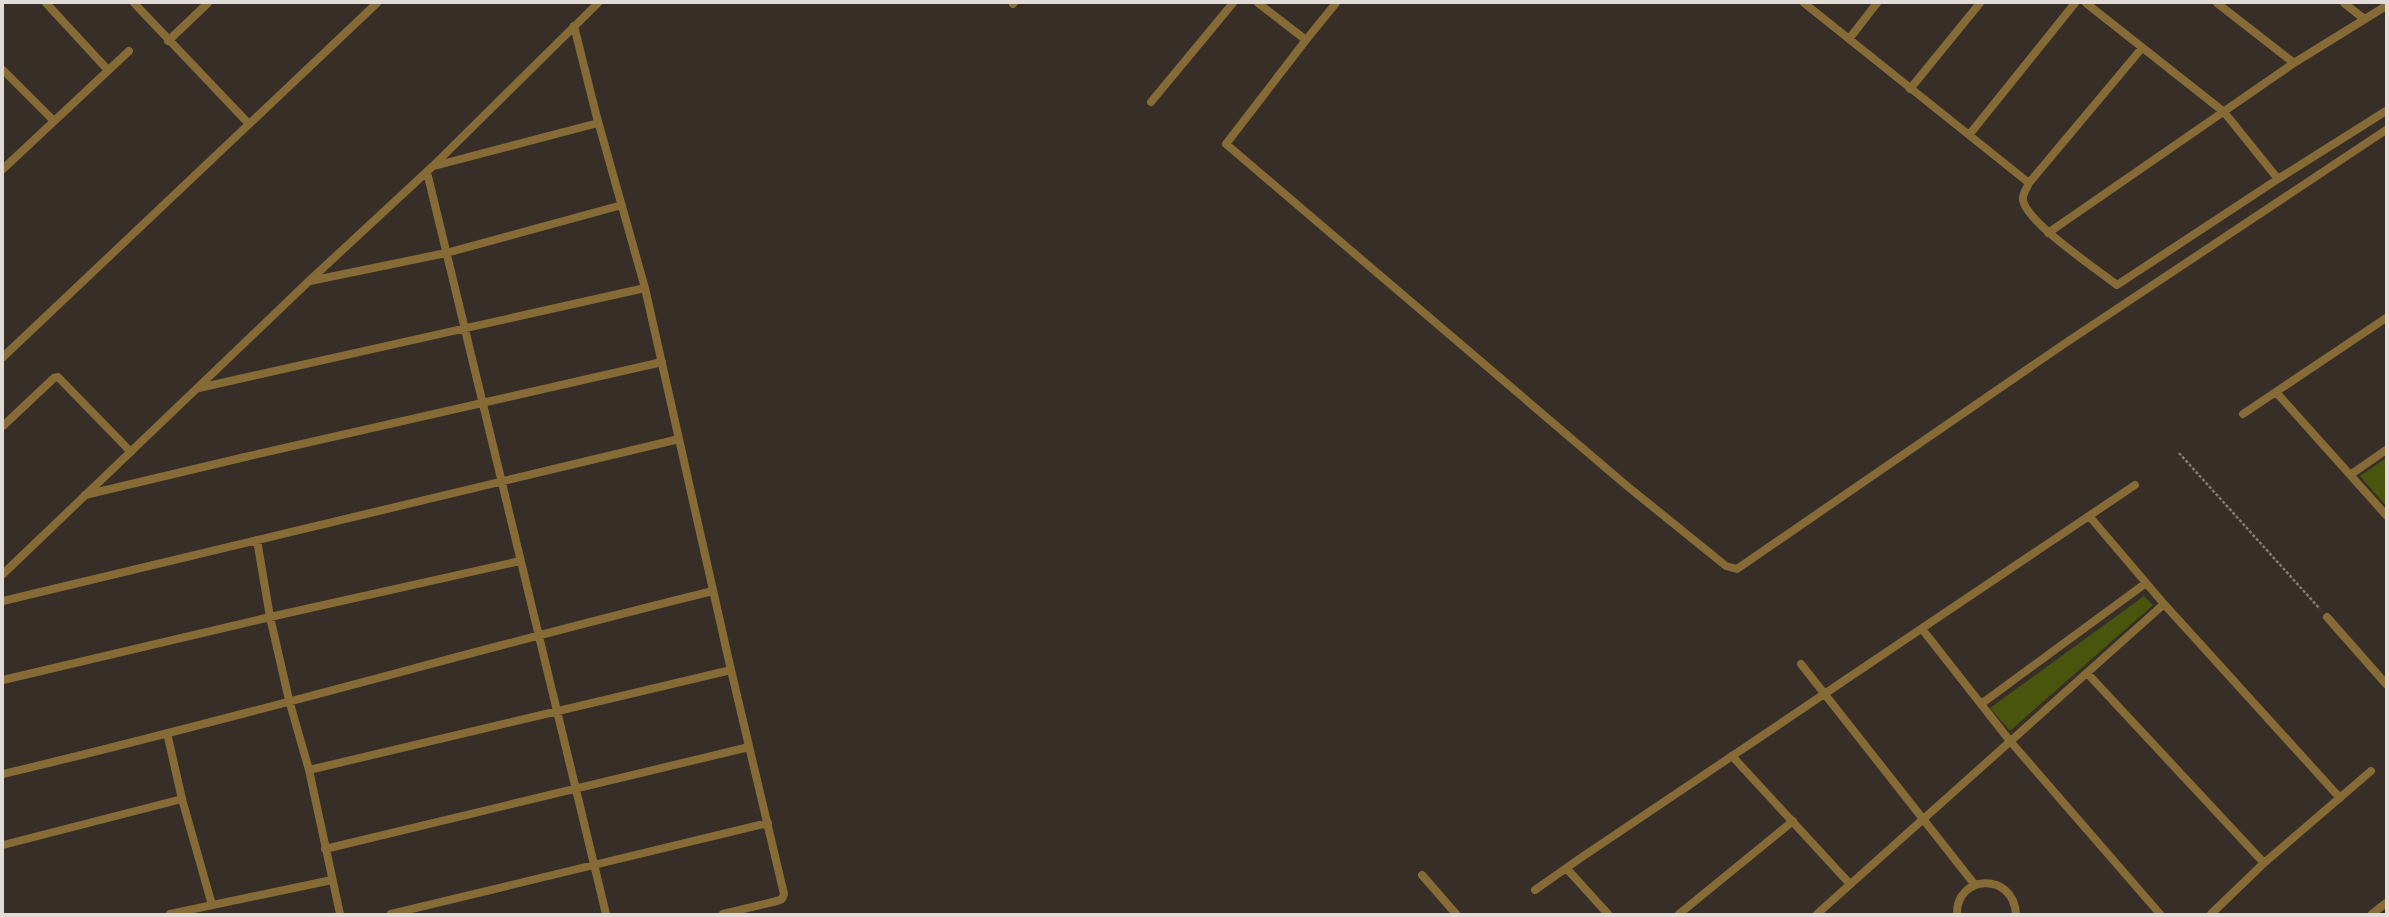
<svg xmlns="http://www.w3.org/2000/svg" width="2389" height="917" font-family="'Alegreya Sans',sans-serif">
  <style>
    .green { fill: #49550d }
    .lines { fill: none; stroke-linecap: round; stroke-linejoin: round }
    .path { stroke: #837b76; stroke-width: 2.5; stroke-dasharray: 3 2; stroke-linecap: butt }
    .lane { stroke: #866b36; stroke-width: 8 }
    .street { stroke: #866b36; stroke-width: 8 }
  </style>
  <rect width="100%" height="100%" fill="#362e27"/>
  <path class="green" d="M 2386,458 L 2386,506 L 2360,476 Z
    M 2144,596 L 2153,605 L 2010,731 L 1990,708 Z"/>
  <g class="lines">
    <path class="path" d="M 2179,453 L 2320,609"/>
    <path class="lane" d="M 3,426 L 54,378 L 58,377 L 131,452
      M 85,495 L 245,457
      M 2327,617 L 2386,684
      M 167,733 L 182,799 L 212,905
      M 1732,756 L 1850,884"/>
    <path class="street" d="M 46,3 L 107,69
      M 134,3 L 249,124
      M 1258,3 L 1306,40 L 1336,3
      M 1804,3 L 2029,183 C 2027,188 2022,194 2023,200 C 2026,222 2098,270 2117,285 L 2278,179
      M 2086,3 L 2224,112 L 2278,179 L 2386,111
      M 2217,3 L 2294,63
      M 2344,3 L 2363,18
      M 1013,4 L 1014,3
      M 574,26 L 596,114 L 645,288 L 731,670 L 784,894 L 782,899 L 777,901 L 723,914
      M 1849,39 L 1877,3
      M 1306,40 L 1226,144 L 1627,486 L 1726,566 L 1737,569 L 2064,344 L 2386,130
      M 168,41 L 208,3
      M 3,70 L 53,120
      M 1910,89 L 1980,3
      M 1151,102 L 1233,3
      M 1969,135 L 2075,3
      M 434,166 L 598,123
      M 3,169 L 129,51
      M 427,172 L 606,914
      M 2029,183 L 2142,48
      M 2048,233 L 2294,63 L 2386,6
      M 310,281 L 446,253 L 622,205
      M 3,357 L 377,3
      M 199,388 L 645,288
      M 2276,392 L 2386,515
      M 2243,414 L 2386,318
      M 245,457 L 662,362
      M 2350,475 L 2386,450
      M 2090,517 L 2164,604 L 2340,798
      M 257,540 L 270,617 L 289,700 L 309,770 L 340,914
      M 3,574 L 309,281 L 433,166 L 598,3
      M 3,601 L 679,439
      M 1922,629 L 2010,741 L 2160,914
      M 1801,664 L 1975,885
      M 2087,673 L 2264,863
      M 3,680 L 270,617 L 520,561
      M 1981,704 L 2146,583
      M 309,770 L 731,670
      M 3,774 C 241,718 476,649 713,591
      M 3,845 L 182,799
      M 325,849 L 749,747
      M 1567,869 L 1608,914
      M 1422,875 L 1456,914
      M 1535,890 L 1582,857 L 2135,485
      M 170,914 L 332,880
      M 391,914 L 768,823
      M 1679,914 L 1793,821
      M 1817,914 L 2164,604
      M 1957,914 C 1956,875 2013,871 2016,914
      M 2211,914 L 2264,863 L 2371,771
      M 2372,914 L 2386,903"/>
  </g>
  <rect width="2389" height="917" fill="none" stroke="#e2dcd8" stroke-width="8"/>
</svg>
